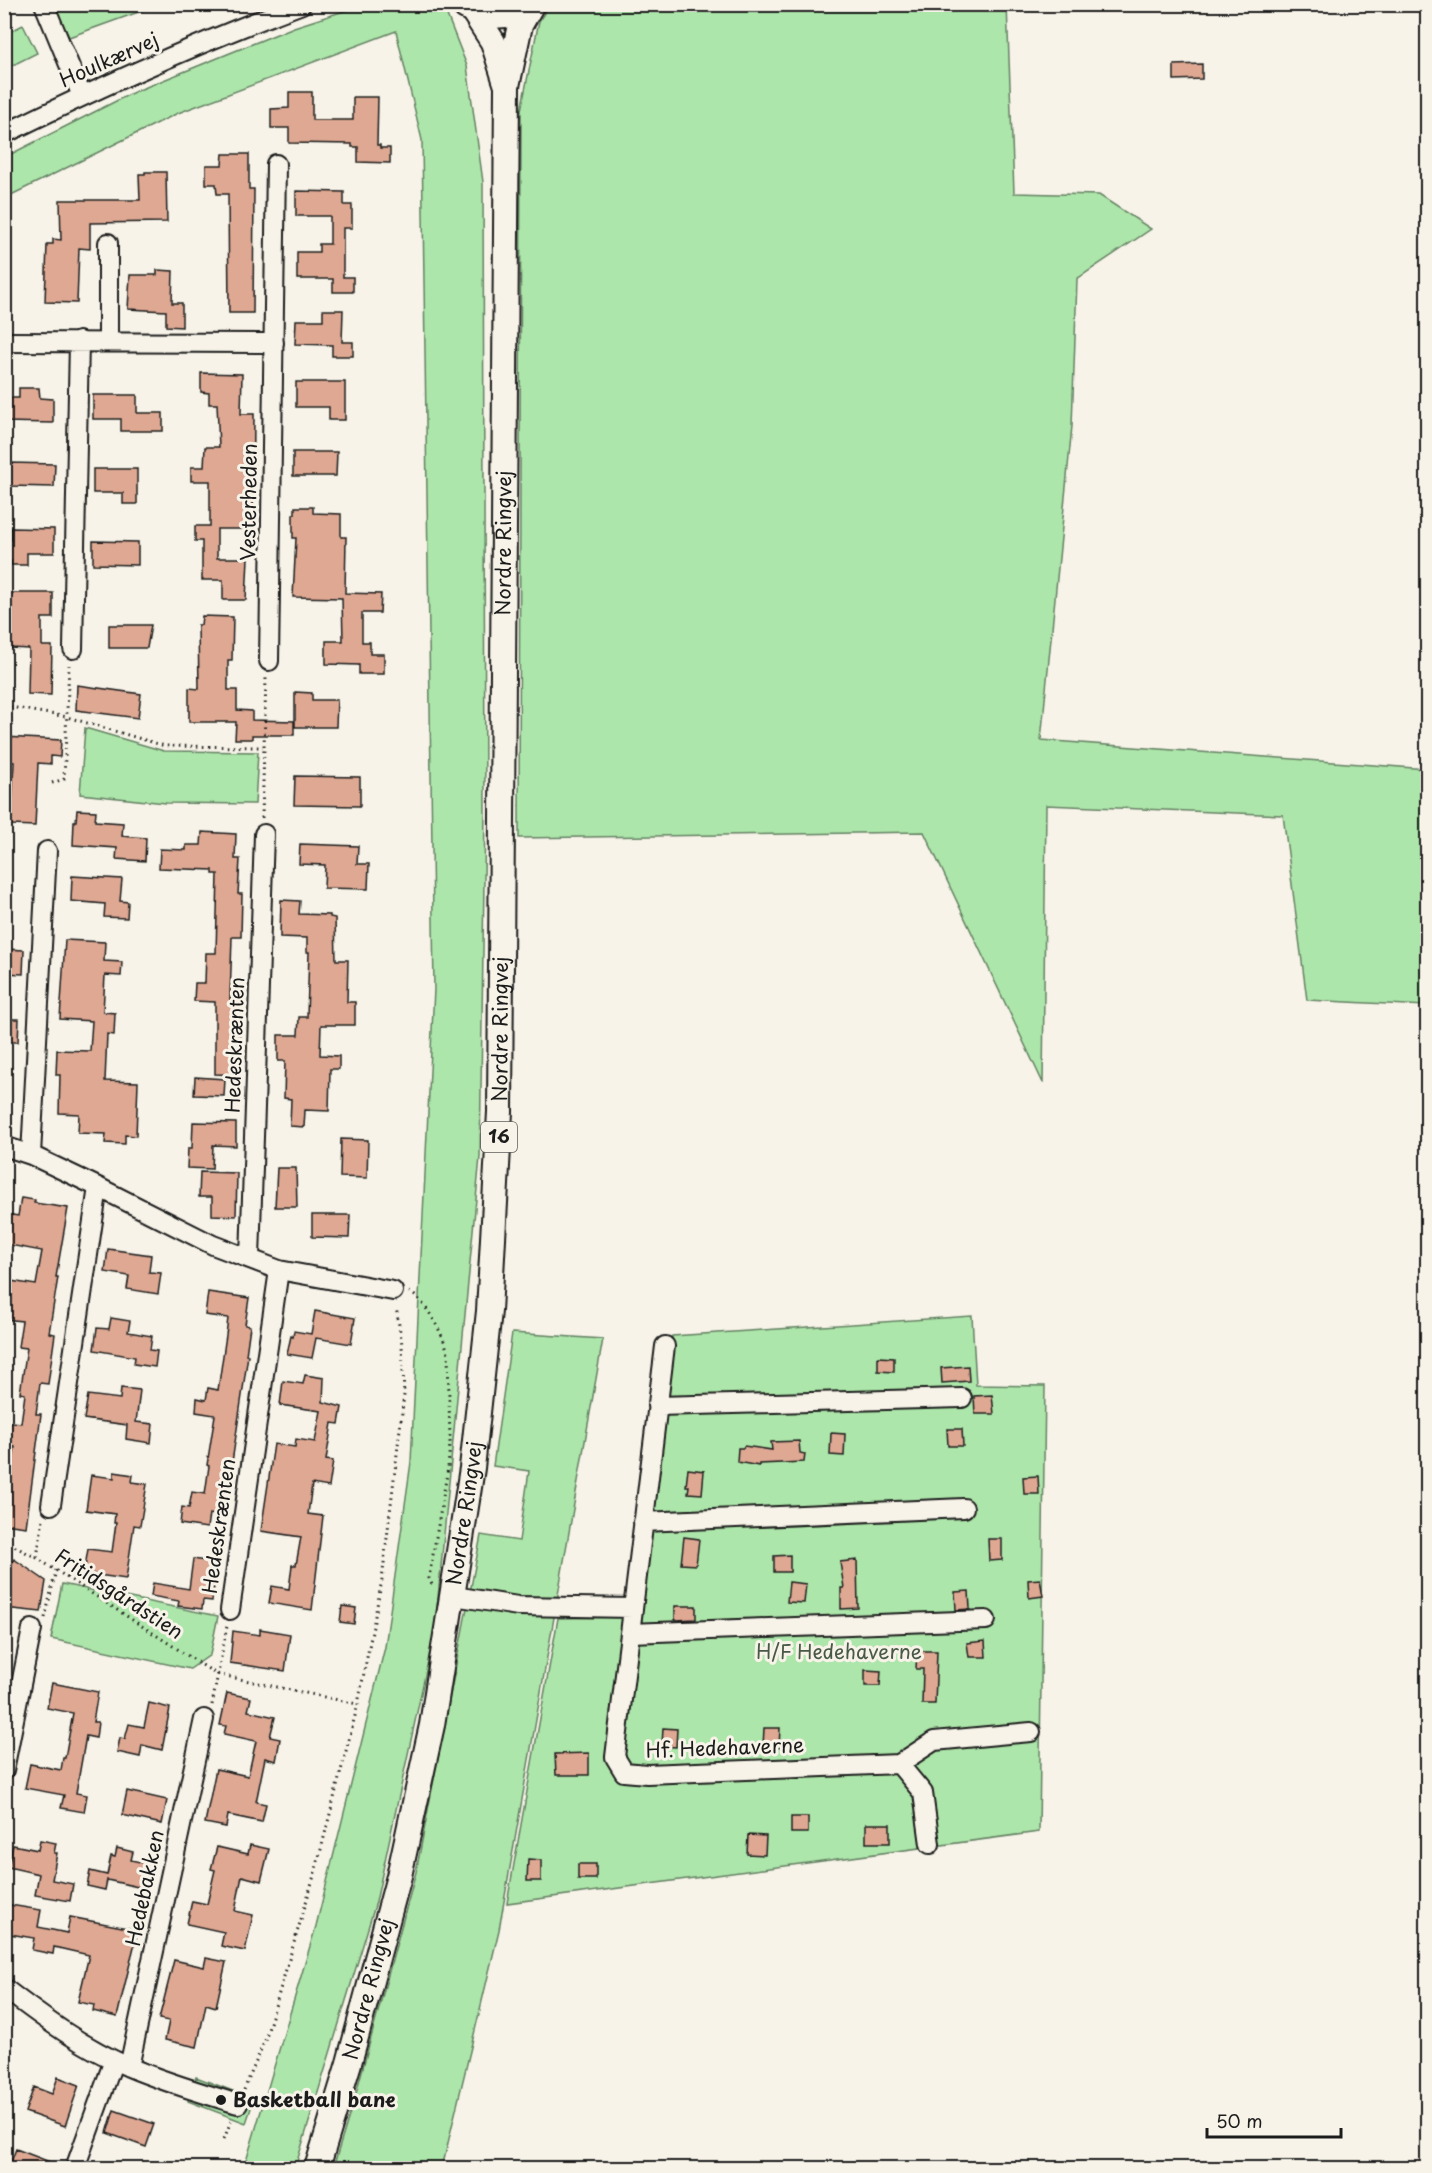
<svg xmlns="http://www.w3.org/2000/svg" width="1432" height="2173" font-family="'Playpen Sans',sans-serif">
  <style>
    .green { fill: #ade6aa; stroke: #648163; stroke-width: 1.5 }
    .building { fill: #dea893; stroke: #1c1c1c; stroke-width: 1.5 }
    .lines { fill: none; stroke-linecap: round; stroke-linejoin: round }
    .minor-casing { stroke: #1c1c1c; stroke-width: 22 }
    .major-casing { stroke: #1c1c1c; stroke-width: 28 }
    .path { stroke: #1c1c1c; stroke-width: 3; stroke-dasharray: 1.5 4.5; stroke-linecap: butt }
    .minor { stroke: #f7f3e8; stroke-width: 18 }
    .major { stroke: #f7f3e8; stroke-width: 24 }
    .poi-dot { fill: #1c1c1c; stroke: #f7f3e8; stroke-width: 2 }
    .labels { text-anchor: middle; stroke-width: 6; stroke-linejoin: round; paint-order: stroke }
    .shield { fill: #f7f3e8; stroke: #5e5c59; stroke-width: 1.5 }
    .shield-label { font-size: 18px; font-weight: bold; fill: #1c1c1c }
    .street-label { font-size: 20px; fill: #1c1c1c; stroke: #f7f3e8 }
    .park-label { font-size: 20px; fill: #485947; stroke: #f7f3e8 }
    .poi-label { font-size: 20px; font-weight: bold; fill: #1c1c1c; stroke: #f7f3e8; text-anchor: start }
  </style>
  <rect width="100%" height="100%" fill="#f7f3e8"/>
  <filter id="ink" filterUnits="userSpaceOnUse"><feTurbulence type="fractalNoise" baseFrequency=".0167" numOctaves="2"/><feDisplacementMap in="SourceGraphic" scale="12" xChannelSelector="R" yChannelSelector="G"/><feConvolveMatrix kernelMatrix="1 2 1 2 8 2 1 2 1" color-interpolation-filters="sRGB"/></filter>
  <g filter="url(#ink)">
    <path class="green" d="M 64,4 L 158,5 L 69,37 L 55,9 Z
      M 550,4 L 1007,5 L 1014,193 L 1099,195 L 1151,229 L 1077,279 L 1072,426 L 1041,740 L 1427,769 L 1427,1006 L 1307,1000 L 1283,815 L 1046,805 L 1043,1083 L 924,832 L 519,838 L 521,110 L 539,21 Z
      M 363,5 L 434,5 L 447,15 L 467,66 L 483,182 L 485,811 L 480,1157 L 435,1629 L 376,1902 L 295,2168 L 244,2168 L 316,1926 L 385,1647 L 411,1462 L 434,989 L 422,140 L 396,31 L 178,113 L 5,198 L 5,157 L 134,92 L 294,27 Z
      M 23,25 L 37,53 L 5,69 L 5,34 Z
      M 85,728 L 164,751 L 258,752 L 255,804 L 166,803 L 80,794 Z
      M 972,1316 L 976,1385 L 1045,1386 L 1039,1832 L 507,1903 L 558,1618 L 639,1617 L 672,1336 Z
      M 512,1333 L 603,1339 L 499,1930 L 442,2168 L 333,2168 L 356,2093 L 416,1872 L 481,1535 L 519,1541 L 529,1471 L 493,1466 Z
      M 62,1584 L 218,1616 L 210,1655 L 190,1669 L 51,1639 Z
      M 196,2077 L 254,2099 L 246,2123 L 188,2101 Z"/>
    <path class="building" d="M 1202,64 L 1202,79 L 1174,80 L 1174,65 Z
      M 289,92 L 312,92 L 312,120 L 353,120 L 353,97 L 378,97 L 377,145 L 380,145 L 380,148 L 390,148 L 390,163 L 358,162 L 358,147 L 352,147 L 352,144 L 289,143 L 289,128 L 271,128 L 271,109 L 289,108 Z
      M 223,154 L 249,154 L 249,189 L 254,189 L 253,313 L 229,313 L 228,194 L 217,194 L 216,184 L 206,184 L 206,165 L 222,165 Z
      M 145,172 L 166,172 L 167,222 L 90,223 L 90,249 L 79,248 L 77,303 L 45,302 L 47,244 L 53,244 L 53,239 L 61,240 L 60,200 L 140,200 L 139,174 L 145,174 Z
      M 296,191 L 344,192 L 344,205 L 352,205 L 352,228 L 343,228 L 343,277 L 353,277 L 353,292 L 333,292 L 333,279 L 297,279 L 297,252 L 319,252 L 319,244 L 330,244 L 330,216 L 296,216 Z
      M 157,270 L 173,271 L 172,303 L 182,303 L 182,327 L 166,326 L 166,311 L 128,309 L 130,275 L 157,275 Z
      M 323,310 L 343,310 L 342,342 L 353,342 L 353,356 L 332,356 L 332,345 L 295,344 L 296,320 L 323,320 Z
      M 201,373 L 242,374 L 241,414 L 254,414 L 253,529 L 217,529 L 217,558 L 248,558 L 246,600 L 223,600 L 223,580 L 202,580 L 202,541 L 195,541 L 195,526 L 210,526 L 210,481 L 191,481 L 191,467 L 204,467 L 205,447 L 219,447 L 217,404 L 209,404 L 209,393 L 201,392 Z
      M 296,382 L 345,382 L 345,420 L 329,420 L 329,407 L 296,407 Z
      M 19,388 L 39,388 L 40,398 L 53,399 L 53,423 L 4,422 L 4,398 L 19,398 Z
      M 93,395 L 137,395 L 137,413 L 163,413 L 163,431 L 121,431 L 121,419 L 93,419 Z
      M 293,452 L 337,452 L 336,476 L 293,476 Z
      M 9,463 L 55,464 L 54,487 L 9,486 Z
      M 93,469 L 137,469 L 137,504 L 123,504 L 123,493 L 93,493 Z
      M 295,507 L 313,507 L 313,513 L 341,514 L 341,537 L 346,537 L 345,593 L 381,594 L 380,613 L 362,613 L 362,642 L 370,642 L 370,654 L 384,654 L 384,674 L 359,674 L 359,665 L 326,664 L 326,641 L 343,641 L 342,598 L 293,597 L 296,538 L 293,538 L 293,514 L 295,514 Z
      M 11,528 L 54,529 L 54,553 L 27,553 L 27,565 L 11,565 L 11,561 L 4,561 L 4,540 L 11,540 Z
      M 93,541 L 138,542 L 138,565 L 93,564 Z
      M 10,593 L 53,593 L 53,618 L 42,618 L 42,646 L 52,646 L 51,695 L 28,694 L 29,649 L 11,648 L 11,644 L 4,644 L 4,621 L 9,622 Z
      M 202,616 L 233,617 L 232,660 L 228,660 L 228,690 L 237,690 L 237,710 L 252,711 L 252,720 L 294,721 L 294,735 L 252,735 L 252,739 L 235,739 L 236,722 L 189,722 L 189,688 L 199,689 L 198,625 L 201,625 Z
      M 109,625 L 151,625 L 147,648 L 109,648 Z
      M 77,685 L 141,694 L 138,718 L 76,710 Z
      M 295,692 L 312,693 L 312,700 L 337,700 L 336,727 L 295,727 Z
      M 4,737 L 61,740 L 60,757 L 51,756 L 51,764 L 38,763 L 35,826 L 11,825 L 14,762 L 4,761 Z
      M 295,776 L 360,777 L 360,806 L 294,805 Z
      M 77,810 L 96,811 L 95,821 L 123,823 L 122,836 L 146,838 L 145,861 L 116,859 L 117,848 L 73,845 L 74,821 L 76,821 Z
      M 202,832 L 236,834 L 235,859 L 240,859 L 238,894 L 242,894 L 241,937 L 232,937 L 230,999 L 241,999 L 238,1075 L 215,1074 L 215,1002 L 194,1001 L 195,983 L 205,983 L 206,953 L 216,953 L 218,874 L 213,874 L 213,870 L 159,868 L 160,849 L 186,850 L 186,845 L 201,845 Z
      M 300,844 L 358,846 L 357,864 L 369,864 L 368,889 L 324,888 L 325,865 L 299,864 Z
      M 72,876 L 122,879 L 120,901 L 128,902 L 127,918 L 104,917 L 105,904 L 71,901 Z
      M 281,900 L 300,901 L 299,914 L 330,915 L 330,917 L 335,918 L 336,960 L 348,960 L 347,1002 L 355,1002 L 355,1025 L 321,1025 L 320,1055 L 339,1056 L 339,1069 L 330,1069 L 329,1111 L 305,1110 L 304,1127 L 290,1126 L 291,1099 L 284,1098 L 285,1061 L 278,1061 L 278,1035 L 298,1035 L 299,1017 L 307,1017 L 309,952 L 307,952 L 307,938 L 280,937 Z
      M 65,940 L 105,942 L 104,961 L 122,962 L 121,976 L 105,975 L 103,1012 L 115,1013 L 114,1035 L 107,1034 L 105,1081 L 138,1082 L 136,1136 L 125,1135 L 125,1144 L 105,1143 L 106,1134 L 78,1133 L 79,1114 L 59,1113 L 60,1075 L 56,1075 L 57,1050 L 90,1051 L 92,1021 L 60,1019 Z
      M 4,949 L 24,950 L 23,974 L 4,973 Z
      M 4,1019 L 19,1019 L 18,1042 L 4,1042 Z
      M 195,1077 L 225,1079 L 224,1096 L 194,1095 Z
      M 193,1122 L 236,1123 L 236,1146 L 213,1145 L 212,1169 L 187,1168 L 188,1148 L 192,1148 Z
      M 341,1139 L 368,1140 L 367,1178 L 340,1177 Z
      M 277,1168 L 296,1168 L 297,1207 L 275,1207 Z
      M 200,1172 L 237,1173 L 236,1216 L 212,1215 L 212,1197 L 199,1197 Z
      M 21,1198 L 35,1200 L 34,1203 L 68,1208 L 56,1277 L 58,1277 L 49,1333 L 55,1334 L 48,1384 L 40,1383 L 36,1414 L 41,1414 L 26,1527 L 4,1524 L 4,1505 L 15,1447 L 4,1445 L 4,1421 L 21,1423 L 25,1394 L 20,1393 L 27,1348 L 18,1347 L 22,1321 L 4,1319 L 4,1280 L 36,1285 L 42,1251 L 4,1244 L 7,1214 L 18,1216 Z
      M 312,1215 L 350,1215 L 349,1238 L 312,1237 Z
      M 108,1249 L 151,1255 L 149,1272 L 161,1273 L 158,1294 L 127,1289 L 129,1276 L 105,1272 Z
      M 208,1292 L 249,1298 L 245,1325 L 250,1326 L 246,1355 L 248,1355 L 224,1516 L 209,1514 L 207,1528 L 180,1524 L 182,1507 L 189,1508 L 192,1492 L 205,1494 L 209,1466 L 207,1465 L 215,1415 L 196,1412 L 197,1398 L 206,1400 L 208,1388 L 218,1390 L 226,1335 L 228,1318 L 205,1315 Z
      M 315,1311 L 355,1318 L 351,1344 L 316,1338 L 312,1358 L 287,1354 L 291,1336 L 293,1337 L 294,1331 L 311,1334 Z
      M 111,1318 L 130,1321 L 128,1332 L 152,1336 L 150,1350 L 157,1351 L 155,1367 L 134,1364 L 135,1357 L 94,1350 L 97,1328 L 109,1329 Z
      M 878,1357 L 894,1358 L 894,1372 L 878,1371 Z
      M 968,1366 L 969,1381 L 942,1383 L 941,1368 Z
      M 305,1375 L 324,1378 L 323,1402 L 342,1407 L 339,1424 L 332,1423 L 326,1460 L 333,1461 L 329,1487 L 312,1484 L 308,1514 L 323,1516 L 312,1610 L 269,1603 L 272,1586 L 289,1589 L 292,1565 L 296,1565 L 301,1537 L 261,1531 L 274,1444 L 295,1447 L 296,1439 L 315,1442 L 321,1411 L 280,1405 L 283,1381 L 303,1384 Z
      M 121,1388 L 140,1390 L 136,1422 L 153,1424 L 151,1443 L 126,1439 L 127,1425 L 84,1419 L 88,1395 L 120,1399 Z
      M 992,1395 L 994,1414 L 975,1414 L 974,1396 Z
      M 947,1429 L 962,1429 L 963,1446 L 948,1446 Z
      M 831,1433 L 845,1434 L 844,1456 L 830,1455 Z
      M 799,1441 L 800,1453 L 805,1454 L 804,1462 L 759,1464 L 759,1466 L 737,1462 L 738,1448 L 743,1448 L 744,1446 L 772,1450 L 771,1442 Z
      M 688,1469 L 704,1471 L 702,1494 L 688,1493 L 689,1486 L 686,1486 Z
      M 114,1472 L 133,1475 L 132,1482 L 147,1484 L 140,1526 L 134,1525 L 126,1579 L 84,1573 L 88,1549 L 112,1552 L 116,1523 L 114,1523 L 115,1514 L 86,1510 L 91,1475 L 114,1478 Z
      M 1038,1476 L 1039,1494 L 1024,1494 L 1023,1477 Z
      M 684,1537 L 699,1539 L 696,1565 L 681,1564 Z
      M 988,1539 L 1002,1539 L 1002,1560 L 989,1561 Z
      M 790,1555 L 790,1572 L 774,1572 L 774,1556 Z
      M 14,1559 L 46,1581 L 41,1612 L 4,1608 L 4,1573 Z
      M 193,1559 L 217,1563 L 212,1601 L 203,1600 L 202,1609 L 178,1606 L 179,1601 L 151,1596 L 153,1583 L 189,1589 Z
      M 857,1560 L 858,1608 L 841,1609 L 841,1588 L 844,1588 L 840,1562 Z
      M 1040,1579 L 1043,1596 L 1029,1598 L 1028,1580 Z
      M 789,1582 L 806,1584 L 804,1603 L 787,1602 Z
      M 969,1591 L 970,1609 L 956,1610 L 955,1592 Z
      M 342,1606 L 356,1608 L 354,1624 L 340,1622 Z
      M 675,1606 L 696,1606 L 696,1619 L 675,1620 Z
      M 260,1629 L 290,1634 L 285,1671 L 230,1663 L 233,1631 L 260,1635 Z
      M 985,1641 L 986,1657 L 969,1657 L 967,1643 Z
      M 917,1651 L 937,1651 L 935,1704 L 922,1704 L 923,1669 L 916,1669 Z
      M 865,1670 L 881,1671 L 880,1686 L 865,1686 Z
      M 52,1683 L 98,1692 L 93,1722 L 98,1722 L 96,1738 L 86,1736 L 76,1793 L 87,1795 L 84,1812 L 61,1808 L 64,1795 L 25,1788 L 30,1764 L 61,1770 L 63,1758 L 65,1758 L 73,1713 L 47,1708 Z
      M 227,1693 L 251,1698 L 248,1711 L 275,1717 L 270,1737 L 280,1739 L 276,1761 L 265,1758 L 256,1802 L 266,1804 L 262,1822 L 228,1815 L 226,1827 L 205,1823 L 216,1769 L 248,1776 L 256,1741 L 224,1734 L 226,1726 L 220,1725 Z
      M 149,1703 L 170,1708 L 162,1750 L 142,1745 L 140,1757 L 117,1752 L 120,1738 L 125,1739 L 129,1724 L 144,1727 Z
      M 663,1728 L 677,1729 L 676,1747 L 662,1746 Z
      M 764,1728 L 780,1728 L 779,1748 L 763,1747 Z
      M 589,1753 L 589,1775 L 556,1775 L 555,1754 Z
      M 127,1791 L 167,1800 L 162,1824 L 122,1815 Z
      M 791,1817 L 808,1817 L 808,1833 L 791,1833 Z
      M 866,1824 L 890,1824 L 890,1843 L 866,1843 Z
      M 748,1835 L 766,1836 L 765,1855 L 747,1854 Z
      M 40,1840 L 56,1843 L 54,1853 L 57,1853 L 52,1880 L 73,1884 L 70,1901 L 35,1895 L 39,1874 L 8,1867 L 13,1845 L 38,1850 Z
      M 250,1845 L 269,1849 L 261,1881 L 242,1876 L 235,1911 L 253,1915 L 245,1951 L 221,1946 L 224,1932 L 187,1924 L 192,1901 L 207,1904 L 215,1870 L 211,1869 L 217,1847 L 248,1854 Z
      M 117,1848 L 133,1852 L 131,1860 L 153,1865 L 147,1889 L 107,1880 L 105,1890 L 87,1886 L 90,1871 L 107,1875 L 111,1856 L 115,1857 Z
      M 528,1859 L 541,1860 L 541,1881 L 527,1881 Z
      M 578,1864 L 596,1864 L 596,1879 L 578,1879 Z
      M 4,1904 L 41,1910 L 38,1927 L 67,1933 L 70,1917 L 138,1930 L 117,2017 L 93,2011 L 94,2005 L 78,2002 L 89,1955 L 54,1947 L 53,1954 L 32,1950 L 34,1938 L 4,1933 Z
      M 206,1958 L 226,1962 L 216,2007 L 206,2004 L 197,2047 L 165,2040 L 169,2021 L 159,2019 L 174,1960 L 204,1967 Z
      M 58,2077 L 79,2085 L 65,2126 L 25,2112 L 34,2087 L 52,2094 Z
      M 114,2110 L 154,2124 L 146,2147 L 107,2133 Z
      M 16,2149 L 63,2167 L 63,2169 L 8,2169 Z"/>
    <g class="lines">
      <defs>
        <path id="minor" d="M 44,4 L 82,96
          M 4,134 C 102,86 200,42 302,4
          M 108,341 L 108,243
          M 4,342 L 274,343
          M 73,649 L 79,341
          M 269,661 L 276,164
          M 4,1146 L 31,1155 L 98,1187 L 213,1245 L 279,1270 L 393,1291
          M 31,1155 L 47,851
          M 250,1258 L 264,834
          M 665,1346 L 615,1757 L 624,1772 L 647,1774 L 899,1764 L 923,1793 L 930,1844
          M 657,1406 L 962,1398
          M 51,1505 L 98,1187
          M 643,1522 L 964,1508
          M 454,1596 L 518,1606 L 633,1608
          M 230,1610 L 279,1270
          M 630,1633 L 986,1620
          M 899,1764 L 934,1741 L 1031,1732
          M 4,1770 L 32,1629
          M 4,1988 C 43,2018 84,2048 129,2067 C 164,2082 202,2093 238,2104
          M 129,2067 L 204,1719
          M 75,2168 L 114,2060"/>
        <g id="major">
          <path d="M 466,7 C 488,20 511,18 531,4"/>
          <path d="M 473,11 L 493,42 L 506,83"/>
          <path id="s1" d="M 317,2168 L 349,2063 L 399,1876 L 432,1725 L 472,1468 L 489,1311 L 500,1112 L 507,86 L 520,25 L 532,4"/>
        </g>
      </defs>
      <use href="#minor" class="minor-casing"/>
      <use href="#major" class="major-casing"/>
      <path class="path" d="M 4,706 L 67,717 L 165,746 L 263,747
        M 52,783 L 64,779 L 69,665
        M 262,818 L 266,678
        M 409,1292 C 425,1299 444,1336 448,1353 L 450,1443 L 448,1468 L 429,1578 L 433,1587
        M 4,1541 L 37,1558 L 216,1674 L 357,1704
        M 37,1557 L 43,1519
        M 45,1618 L 56,1570
        M 212,1705 L 227,1626
        M 244,2090 L 265,2040 L 316,1869 L 358,1704 L 382,1580 L 404,1395 L 402,1344 L 396,1307
        M 224,2139 L 231,2121"/>
      <use href="#minor" class="minor"/>
      <use href="#major" class="major"/>
    </g>
  </g>
  <circle class="poi-dot" cx="221" cy="2100" r="6"/>
  <g class="labels">
    <rect class="shield" x="481" y="1122" width="36" height="30" rx="4.5"/>
    <g class="shield-label">
      <text x="499" y="1143">16</text>
    </g>
    <g class="street-label">
      <text transform="translate(109 60) rotate(-24)" y="7">Houlkærvej</text>
      <text transform="translate(249 502) rotate(-89)" y="7">Vesterheden</text>
      <text dy="7" stroke="none"><textPath href="#s1" startOffset="1644">Nordre Ringvej</textPath></text>
      <text dy="7" stroke="none"><textPath href="#s1" startOffset="1158">Nordre Ringvej</textPath></text>
      <text transform="translate(235 1045) rotate(-88)" y="7">Hedeskrænten</text>
      <text dy="7" stroke="none"><textPath href="#s1" startOffset="672">Nordre Ringvej</textPath></text>
      <text transform="translate(219 1526) rotate(-82)" y="7">Hedeskrænten</text>
      <text transform="translate(119 1594) rotate(33)" y="7">Fritidsgårdstien</text>
      <text transform="translate(725 1748) rotate(-2)" y="7">Hf. Hedehaverne</text>
      <text transform="translate(145 1888) rotate(-78)" y="7">Hedebakken</text>
      <text dy="7" stroke="none"><textPath href="#s1" startOffset="186">Nordre Ringvej</textPath></text>
    </g>
    <g class="park-label">
      <text x="839" y="1659">H/F Hedehaverne</text>
    </g>
    <g class="poi-label">
      <text x="233" y="2107">Basketball bane</text>
    </g>
  </g>
  <rect width="1432" height="2173" fill="none" stroke="#f7f3e8" stroke-width="24"/>
  <rect x="12" y="12" width="1408" height="2149" fill="none" stroke="#1c1c1c" stroke-width="2" filter="url(#ink)"/>
  <path d="M1207 2128v9h134v-9" fill="none" stroke="#1c1c1c" stroke-width="3"/>
  <text x="1216" y="2128" font-size="18" fill="#1c1c1c" stroke="#f7f3e8" stroke-width="4.5" paint-order="stroke">50 m</text>
</svg>
